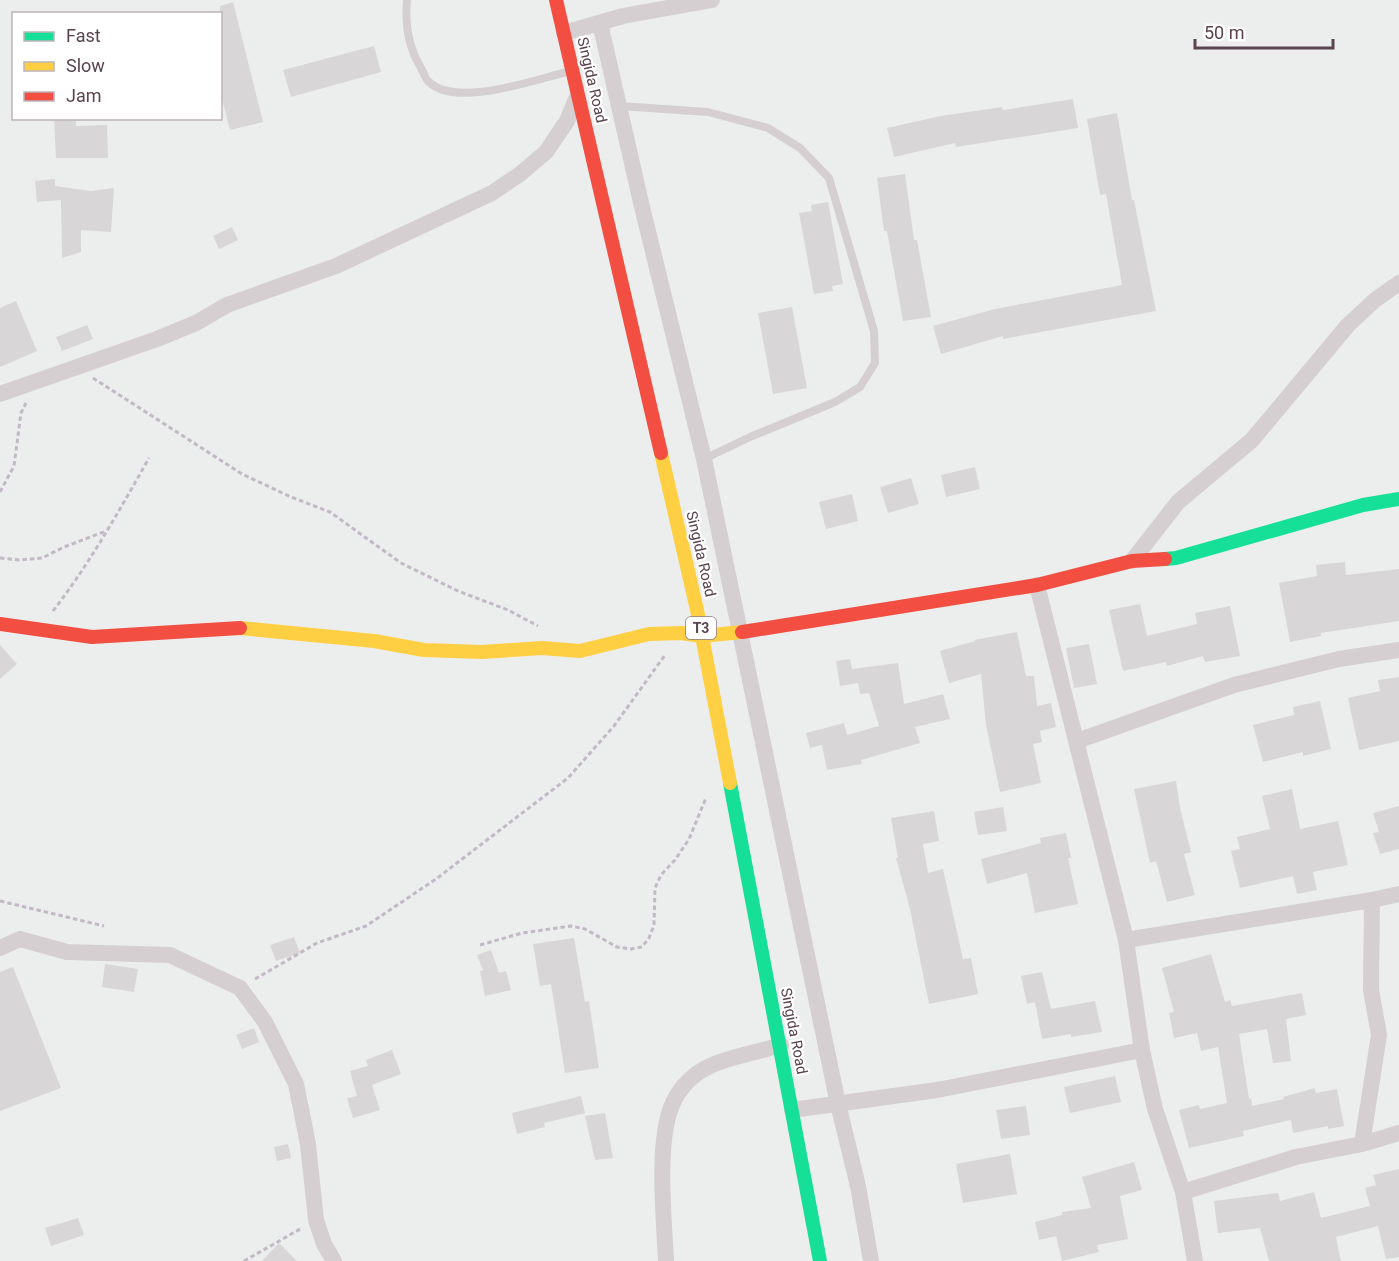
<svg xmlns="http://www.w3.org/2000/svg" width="1399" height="1261" font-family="Roboto,sans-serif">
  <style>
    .building { fill: #d8d6d6 }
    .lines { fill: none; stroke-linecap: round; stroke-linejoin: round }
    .path { stroke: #c3b9c6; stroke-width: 3; stroke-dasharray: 4.5 3; stroke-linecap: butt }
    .lane { stroke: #d5cfd2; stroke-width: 8 }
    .street { stroke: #d5cfd2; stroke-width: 16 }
    .fast { stroke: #16e098; stroke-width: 14 }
    .slow { stroke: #ffcf43; stroke-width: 14 }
    .jam { stroke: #f24e42; stroke-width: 14 }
    .labels { text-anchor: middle; stroke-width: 4.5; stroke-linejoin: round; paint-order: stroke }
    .shield { fill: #fff; stroke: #8c7b83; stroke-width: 1.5 }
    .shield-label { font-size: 14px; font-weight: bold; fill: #5a434e }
    .street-label { font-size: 15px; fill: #5a434e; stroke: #fff }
  </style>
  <rect width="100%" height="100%" fill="#eceeed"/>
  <path class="building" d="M 233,2 L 263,122 L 230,130 L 220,91 L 220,6 Z
    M 374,46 L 381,72 L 291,97 L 283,70 Z
    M 1073,99 L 1078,128 L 956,147 L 955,143 L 894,157 L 887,128 L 941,116 L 1002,107 L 1003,110 Z
    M 1117,113 L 1132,200 L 1134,200 L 1156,311 L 1003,339 L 1003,336 L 941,354 L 933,326 L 995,309 L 1122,285 L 1106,194 L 1100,195 L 1087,119 Z
    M 54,118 L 76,118 L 76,126 L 107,125 L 108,158 L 56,158 Z
    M 905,174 L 914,240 L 917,240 L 931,317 L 903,321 L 887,231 L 884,231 L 877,178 Z
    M 55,179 L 55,186 L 91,191 L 114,188 L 111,232 L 81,230 L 81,252 L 62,258 L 61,200 L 37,202 L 35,181 Z
    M 828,202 L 843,284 L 832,286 L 833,291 L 814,294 L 799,213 L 812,211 L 811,205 Z
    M 232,227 L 238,240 L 219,249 L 213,236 Z
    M 16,301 L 37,351 L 0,367 L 0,308 Z
    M 792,307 L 807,388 L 773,394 L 758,313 Z
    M 87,325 L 93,339 L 62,351 L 56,337 Z
    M 975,467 L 980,489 L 946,497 L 941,475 Z
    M 911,478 L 919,504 L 888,513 L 880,487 Z
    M 852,494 L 858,521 L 826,529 L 819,502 Z
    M 1345,562 L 1346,575 L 1399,569 L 1399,621 L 1321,633 L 1321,636 L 1290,642 L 1279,583 L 1317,576 L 1316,565 Z
    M 1140,604 L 1147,636 L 1197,624 L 1195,613 L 1230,606 L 1240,656 L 1205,662 L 1203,656 L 1167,666 L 1166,662 L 1123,671 L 1109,610 Z
    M 1017,632 L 1026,676 L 1034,676 L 1037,706 L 1051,703 L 1056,727 L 1040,731 L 1042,742 L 1033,744 L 1041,783 L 1000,792 L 986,725 L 981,674 L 949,683 L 940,651 L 975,641 L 974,640 Z
    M 1089,644 L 1097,684 L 1074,688 L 1066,648 Z
    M 0,645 L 17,664 L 0,679 Z
    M 850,659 L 852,669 L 898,663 L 904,704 L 943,694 L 950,719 L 915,727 L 920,743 L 861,760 L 862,764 L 827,770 L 822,745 L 810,748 L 806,733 L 844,723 L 847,735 L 879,726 L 869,693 L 860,694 L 858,683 L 840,686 L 836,661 Z
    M 1399,677 L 1399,741 L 1359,750 L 1348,698 L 1380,691 L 1378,680 Z
    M 1320,701 L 1331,749 L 1303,756 L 1303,752 L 1263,762 L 1253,725 L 1294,715 L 1293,707 Z
    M 1176,781 L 1180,808 L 1191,852 L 1184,854 L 1195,895 L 1167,902 L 1156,861 L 1150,863 L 1134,789 Z
    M 1292,789 L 1300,829 L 1338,821 L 1348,865 L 1313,872 L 1317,890 L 1297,894 L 1293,876 L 1240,888 L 1231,851 L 1240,849 L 1237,837 L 1270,829 L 1262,796 Z
    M 1399,806 L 1399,849 L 1380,854 L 1373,833 L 1379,832 L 1373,813 Z
    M 1003,807 L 1007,831 L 978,835 L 974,812 Z
    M 934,811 L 939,841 L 923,844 L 928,873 L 943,869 L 963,959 L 971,958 L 978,994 L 929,1004 L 910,909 L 896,858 L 898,858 L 891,818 Z
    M 1066,833 L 1071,858 L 1068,858 L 1078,904 L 1035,913 L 1027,873 L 987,884 L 981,859 L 1041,843 L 1040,838 Z
    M 294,937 L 300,953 L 276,961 L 270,945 Z
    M 574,938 L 585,1002 L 589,1001 L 599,1068 L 565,1073 L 551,984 L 540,986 L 533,944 Z
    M 491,950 L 499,973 L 506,971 L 511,990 L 485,996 L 480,971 L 483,970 L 477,955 Z
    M 1211,954 L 1225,1002 L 1230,1000 L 1232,1006 L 1302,993 L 1306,1015 L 1286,1019 L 1291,1061 L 1273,1063 L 1267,1029 L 1239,1034 L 1249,1099 L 1251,1098 L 1252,1106 L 1284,1099 L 1283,1097 L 1315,1088 L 1316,1093 L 1337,1089 L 1344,1126 L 1328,1129 L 1328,1126 L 1293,1133 L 1291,1120 L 1243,1131 L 1244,1136 L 1189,1148 L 1179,1110 L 1199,1105 L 1200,1109 L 1227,1103 L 1218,1047 L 1201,1051 L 1197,1033 L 1174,1038 L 1169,1013 L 1174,1012 L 1162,968 Z
    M 105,964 L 138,969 L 134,992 L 102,987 Z
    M 13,967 L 61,1088 L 0,1111 L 0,972 Z
    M 1042,972 L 1051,1009 L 1095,1001 L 1102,1032 L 1071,1037 L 1071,1034 L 1042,1039 L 1035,1002 L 1027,1004 L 1021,976 Z
    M 254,1028 L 259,1042 L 242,1049 L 236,1035 Z
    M 392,1050 L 401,1074 L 372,1085 L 380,1110 L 353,1118 L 347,1098 L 357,1096 L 350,1071 L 368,1066 L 366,1060 Z
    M 1115,1076 L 1121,1102 L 1070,1113 L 1064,1087 Z
    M 581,1096 L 585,1113 L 544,1123 L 545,1127 L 517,1134 L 512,1113 Z
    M 1026,1106 L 1030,1135 L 1001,1139 L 996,1110 Z
    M 605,1113 L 613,1158 L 595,1160 L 585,1116 Z
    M 288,1144 L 291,1158 L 277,1161 L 274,1147 Z
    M 1010,1154 L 1017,1194 L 963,1203 L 956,1164 Z
    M 1134,1162 L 1142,1190 L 1120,1196 L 1128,1239 L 1097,1245 L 1099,1252 L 1062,1261 L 1056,1236 L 1039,1240 L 1035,1222 L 1062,1215 L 1062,1212 L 1091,1208 L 1082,1177 Z
    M 1399,1169 L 1399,1257 L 1386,1259 L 1378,1226 L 1336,1237 L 1341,1261 L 1269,1261 L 1260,1228 L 1218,1233 L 1214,1201 L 1278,1193 L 1280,1201 L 1314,1192 L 1321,1218 L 1370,1206 L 1365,1188 L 1376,1185 L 1373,1175 Z
    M 78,1218 L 84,1235 L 51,1246 L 45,1228 Z
    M 279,1243 L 297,1261 L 262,1261 Z"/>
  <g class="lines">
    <path class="path" d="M 93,378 L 242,474 L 291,497 L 330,512 L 401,563 L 458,591 L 508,610 L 538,626
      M 0,492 L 14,466 L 21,413 L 26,403
      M 0,558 L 19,560 L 42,558 L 64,547 L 106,531
      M 53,611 C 90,563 119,511 149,458
      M 0,901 L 104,926
      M 480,945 L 522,933 L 571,926 L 585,929 L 617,947 L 631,949 L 642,947 L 649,938 L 654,925 L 655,888 L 661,875 L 675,860 L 689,839 L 706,798
      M 255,979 L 317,943 L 366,926 L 436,879 L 568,778 L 614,726 L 665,655
      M 244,1261 L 302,1228"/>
    <path class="lane" d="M 407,0 C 405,23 408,46 420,66 C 423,71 425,79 429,82 C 456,108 534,80 567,72
      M 620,106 L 708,112 L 768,128 L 800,148 L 829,178 L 874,331 L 875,363 L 860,387 L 835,402 L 750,437 L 704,459"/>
    <path class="street" d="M 600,23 L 642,207 L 704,459 L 838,1104 L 858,1186 L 871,1261
      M 564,33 L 623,16 L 712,0
      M 0,394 L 157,339 L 196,323 L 227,305 L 336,266 L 492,193 L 520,174 L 546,152 L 567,121 L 576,99
      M 1132,561 L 1178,502 L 1252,440 L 1348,325 L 1375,300 L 1399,283
      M 1037,585 L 1126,940 L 1142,1050 L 1155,1109 L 1183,1192 L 1195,1261
      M 1077,741 L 1234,685 L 1339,659 L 1399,650
      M 1126,940 L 1372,900 L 1399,894
      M 0,948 L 20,939 L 67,952 L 170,955 L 240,988 L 265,1022 L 296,1084 L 308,1144 L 316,1220 L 324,1244 L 334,1261
      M 792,1110 L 937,1090 L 1142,1050
      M 1362,1144 L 1379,1035 L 1371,990 L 1372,900
      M 1183,1192 L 1296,1157 L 1362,1144 L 1399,1133
      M 666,1261 C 664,1218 656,1144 672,1105 C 679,1088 693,1074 710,1066 C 729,1057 759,1052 781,1045"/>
    <path class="fast" d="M 1165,559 L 1176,558 L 1363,505 L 1399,499
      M 730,783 L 820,1261"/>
    <path class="slow" d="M 661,453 L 697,610 L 730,783
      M 240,628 L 374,641 L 424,650 L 482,652 L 542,648 L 580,651 L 649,634 L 681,633 L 702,636 L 742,632"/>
    <path class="jam" d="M 556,0 L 661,453
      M 0,624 L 92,637 L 240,628
      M 742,632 L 1037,585 L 1132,561 L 1165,559"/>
  </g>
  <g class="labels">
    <rect class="shield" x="686" y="617" width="30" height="22" rx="4.5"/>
    <g class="shield-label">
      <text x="701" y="633">T3</text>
    </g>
    <g class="street-label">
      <text transform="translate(592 80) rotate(77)" y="5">Singida Road</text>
      <text transform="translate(701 554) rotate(77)" y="5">Singida Road</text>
      <text transform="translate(794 1031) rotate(79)" y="5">Singida Road</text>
    </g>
  </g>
  <rect x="12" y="12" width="210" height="108" fill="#ffffff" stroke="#bdb4b8" stroke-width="1.5"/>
  <rect x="24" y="32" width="30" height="9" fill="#16e098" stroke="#bdb4b8" stroke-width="1.5"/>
  <text x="66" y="42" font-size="18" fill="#5a434e">Fast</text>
  <rect x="24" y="62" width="30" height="9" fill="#ffcf43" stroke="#bdb4b8" stroke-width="1.5"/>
  <text x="66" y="72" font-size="18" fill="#5a434e">Slow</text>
  <rect x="24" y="92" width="30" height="9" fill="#f24e42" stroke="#bdb4b8" stroke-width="1.5"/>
  <text x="66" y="102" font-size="18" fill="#5a434e">Jam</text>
  <path d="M1195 39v9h138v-9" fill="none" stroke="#5a434e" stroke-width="3"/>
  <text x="1204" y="39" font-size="18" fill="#5a434e" stroke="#ffffff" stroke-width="4.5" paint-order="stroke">50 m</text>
</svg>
